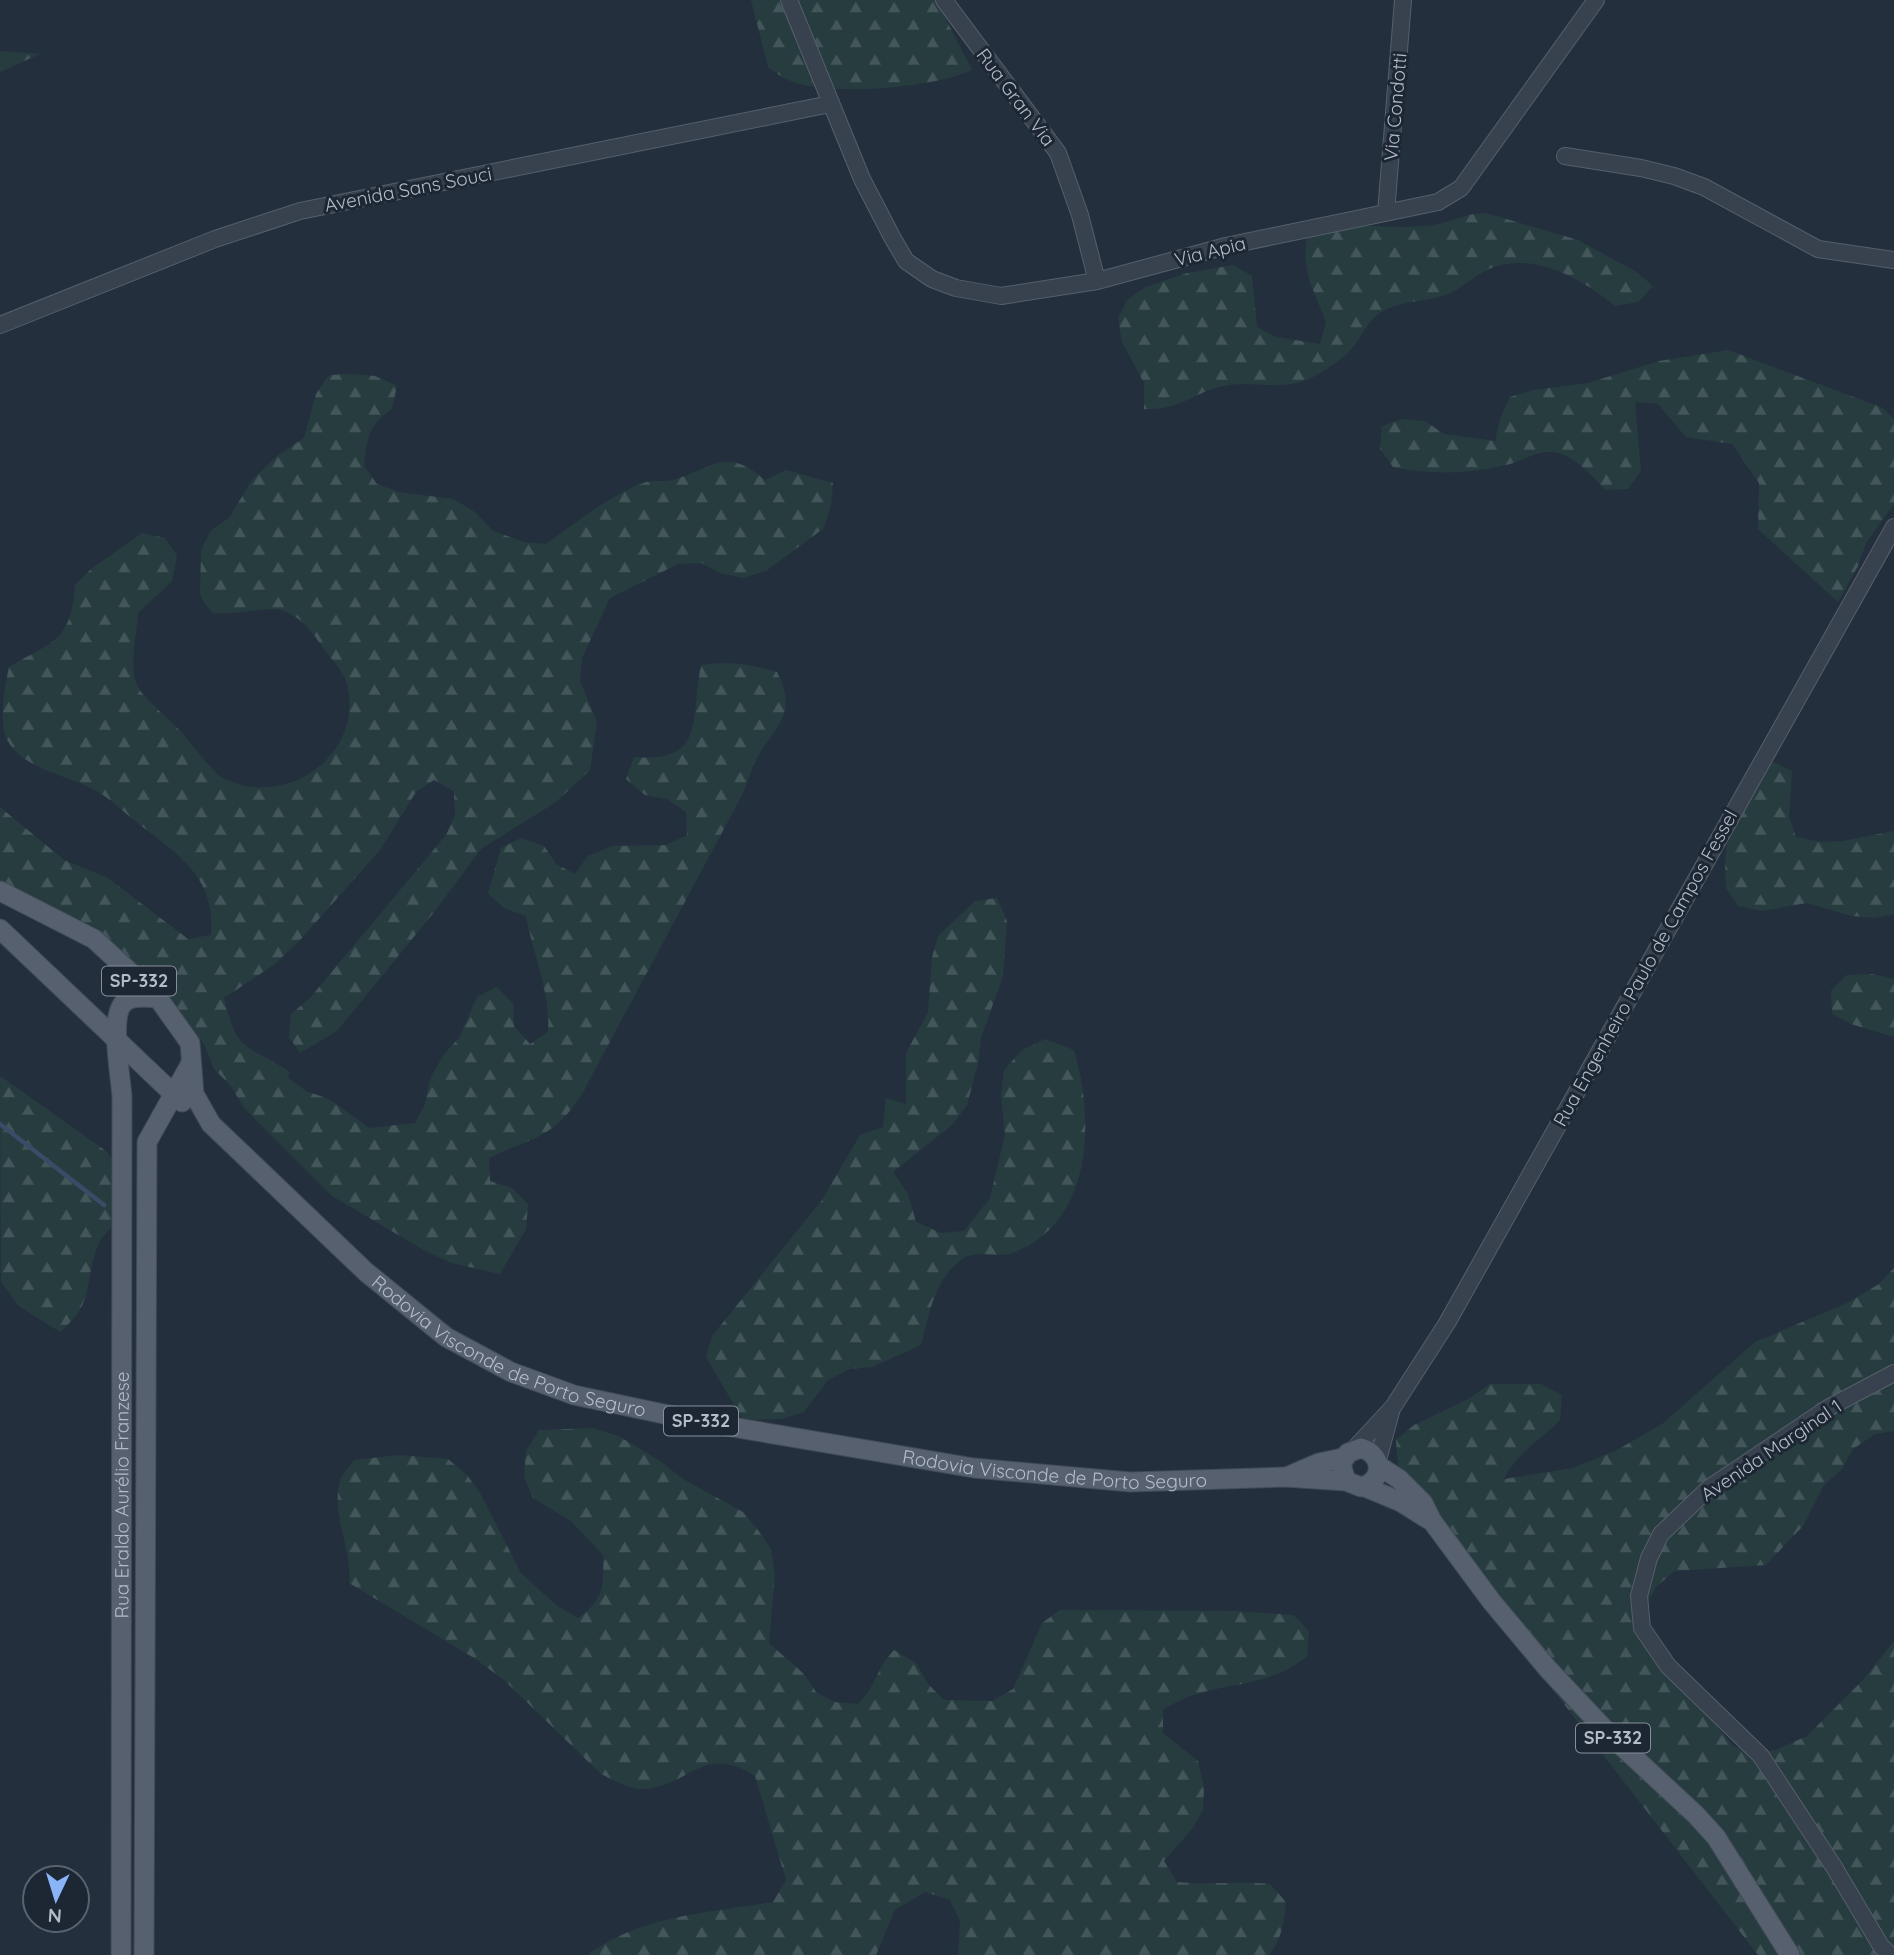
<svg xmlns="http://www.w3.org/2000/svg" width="1894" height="1955" font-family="Quicksand,sans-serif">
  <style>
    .forest { fill: url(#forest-firs) }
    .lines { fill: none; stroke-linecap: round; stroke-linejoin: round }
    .stream { stroke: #394c67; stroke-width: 4.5 }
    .minor-casing { stroke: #565f6c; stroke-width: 18 }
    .major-casing { stroke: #414a57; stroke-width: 21 }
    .minor { stroke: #38414e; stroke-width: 16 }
    .major { stroke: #56606e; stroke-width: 19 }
    .labels { text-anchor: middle; stroke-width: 6; stroke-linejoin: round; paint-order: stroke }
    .shield { fill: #1d2633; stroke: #878f9c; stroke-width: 2 }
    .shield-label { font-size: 18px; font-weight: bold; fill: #b4bcc9 }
    .street-label { font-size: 19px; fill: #b4bcc9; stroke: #1d2633 }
  </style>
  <defs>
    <pattern id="forest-firs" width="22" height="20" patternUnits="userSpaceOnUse" patternTransform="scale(1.75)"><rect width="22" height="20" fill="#263c3f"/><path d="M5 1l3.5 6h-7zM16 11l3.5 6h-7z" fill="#435659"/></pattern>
  </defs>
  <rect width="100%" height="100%" fill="#242f3e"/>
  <path class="forest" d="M 751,0 L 936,0 L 972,70 C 934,88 824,98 786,79 C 780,76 774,71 768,67 Z
    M 0,51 L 40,54 L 0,72 Z
    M 1486,213 L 1578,240 L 1635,271 L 1653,286 L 1638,302 L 1615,306 C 1583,279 1531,250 1489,269 C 1473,276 1460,291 1443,296 C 1422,302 1395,301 1377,315 C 1365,325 1359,342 1348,353 C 1339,361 1324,371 1313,377 C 1284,393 1250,379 1219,387 C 1190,395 1177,411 1144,409 L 1144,383 L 1122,342 L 1118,318 L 1128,299 L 1146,287 L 1187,273 L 1233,265 L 1252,276 L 1257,327 L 1276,337 L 1320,344 L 1326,322 L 1309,280 L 1305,257 L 1307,235 L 1325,222 C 1357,225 1412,231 1443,223 C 1462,218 1464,214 1486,213 Z
    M 1728,350 L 1883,408 L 1894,419 L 1894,504 L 1866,543 L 1858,566 L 1838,602 L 1758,529 L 1759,483 L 1732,444 L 1686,437 L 1658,404 L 1635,402 L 1641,471 L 1628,489 L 1605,490 C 1592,475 1571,451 1548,452 C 1535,452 1520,462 1506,465 C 1468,474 1431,475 1393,467 L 1380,449 L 1382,426 L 1403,419 L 1425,421 L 1444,434 L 1495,441 L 1500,419 L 1510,397 L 1534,390 L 1588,383 L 1659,361 Z
    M 352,374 L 375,376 L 397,386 L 392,409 C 368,426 367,437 364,466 L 377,484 L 399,492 L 453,499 L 475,512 L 493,531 L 524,542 L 546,544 C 576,523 611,494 646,482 C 655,480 664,482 673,480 C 715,468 725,446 765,480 L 786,470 L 833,483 L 831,505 L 824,528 L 766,571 L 743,578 L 720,573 L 701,563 L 678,564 L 610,598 L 582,658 L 580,681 L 597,722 L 590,770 L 556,802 L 481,849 L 435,911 L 337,1031 L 300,1053 L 289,1037 L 291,1014 L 310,998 L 446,835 L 455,815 L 454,791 L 434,780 L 416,792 L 380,850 L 301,939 L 275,964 L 224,998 C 238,1056 247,1043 290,1072 L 288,1078 L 306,1091 L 329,1099 L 369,1128 L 415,1123 L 425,1104 L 430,1079 L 444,1054 L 459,1038 L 477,997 L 497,987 L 513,1003 L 514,1026 L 530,1044 L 548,1032 C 551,993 533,955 526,916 L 504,908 L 488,893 L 501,848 L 521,838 L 544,846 L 556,864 L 575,874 L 588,856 L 612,846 L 666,845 L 687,835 L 686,812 L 667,799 L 645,795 L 626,779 L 634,757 C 707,763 690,719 701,665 C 729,661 750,664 777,672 C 796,710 782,720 761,751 C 752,764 748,783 741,797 L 583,1092 C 554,1139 535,1136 489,1158 L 490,1181 L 512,1188 L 528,1204 L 526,1229 L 500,1274 L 452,1263 L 427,1252 L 332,1196 L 245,1109 L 230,1085 L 214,1069 L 205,1046 L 189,1025 L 163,997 L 128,971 L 0,895 L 0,807 L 64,860 L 108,878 L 188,939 L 211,935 C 216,878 180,856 140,825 C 123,812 110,797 89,787 C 62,774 17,767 5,735 C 0,713 4,690 9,667 C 53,641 71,642 75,585 L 91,569 L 142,533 L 165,538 L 177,556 L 172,581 L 138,613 C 137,633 128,668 138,687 C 146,701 171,720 182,733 C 189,741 215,774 221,777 C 284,811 365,756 347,684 C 344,672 331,659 324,649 C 313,633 301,616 281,610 C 267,607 232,615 212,613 L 200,595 L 201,550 L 211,530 L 229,518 L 252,480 L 277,456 L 304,438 L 316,394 L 329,375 Z
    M 1770,761 L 1792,771 L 1789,816 L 1796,837 L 1821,842 L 1843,841 L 1894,831 L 1894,914 L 1874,918 L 1851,916 L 1807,903 L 1761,911 L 1738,906 L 1726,888 L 1725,865 L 1727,843 L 1747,770 Z
    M 997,898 L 1007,921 L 1003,976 L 981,1038 L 978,1063 L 967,1105 L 952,1125 L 893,1172 L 908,1194 L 916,1222 L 941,1233 L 964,1231 L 990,1198 L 1005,1135 L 1001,1095 L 1004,1070 L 1022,1050 L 1045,1039 L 1074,1050 C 1095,1120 1093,1224 1012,1253 C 996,1259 977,1248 961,1260 C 934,1280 929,1315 921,1345 L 872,1367 L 850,1369 L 828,1380 L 804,1412 L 782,1419 L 743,1420 L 706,1357 L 712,1336 L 822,1200 L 860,1135 L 883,1127 L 886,1098 L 906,1104 L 906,1053 L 928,1012 L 932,957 L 938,936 L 975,901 Z
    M 1872,974 L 1894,979 L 1894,1037 L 1851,1024 L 1832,1014 L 1831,991 L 1847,975 Z
    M 0,1076 L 106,1151 L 127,1176 C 123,1190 122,1210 114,1223 C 110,1231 101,1236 98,1245 C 83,1283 96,1302 60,1332 L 19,1306 L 1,1282 Z
    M 1894,1268 L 1894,1431 L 1875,1434 L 1853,1449 L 1842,1469 L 1824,1485 L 1803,1526 L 1766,1565 L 1675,1571 L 1657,1586 L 1642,1611 L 1645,1632 L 1733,1746 L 1754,1753 L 1776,1750 L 1807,1736 L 1863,1680 L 1894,1641 L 1894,1955 L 1758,1955 L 1485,1602 L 1465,1583 L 1398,1466 L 1396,1440 L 1414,1425 L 1468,1399 L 1490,1384 L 1541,1384 L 1562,1395 L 1560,1420 C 1539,1441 1517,1453 1504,1479 L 1573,1468 L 1617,1450 L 1662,1424 L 1755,1342 L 1847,1303 L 1879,1284 Z
    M 593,1428 L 618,1436 L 659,1460 L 683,1479 L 743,1512 L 758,1530 L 771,1549 L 775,1575 L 769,1643 L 804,1674 L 816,1692 L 835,1702 L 858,1704 C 877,1685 875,1670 894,1650 L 916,1663 L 928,1684 L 944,1700 L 992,1701 L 1013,1689 L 1042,1623 L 1060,1610 L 1236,1611 L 1293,1615 L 1309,1631 L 1307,1656 C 1262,1694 1213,1677 1163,1710 L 1163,1733 L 1198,1761 L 1204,1787 L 1203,1810 L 1192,1829 L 1164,1861 L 1177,1882 C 1208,1885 1238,1881 1270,1884 L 1286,1902 C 1284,1921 1282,1940 1269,1955 L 958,1955 L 960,1921 L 950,1900 L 925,1892 L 895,1910 L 876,1955 L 587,1955 C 639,1916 710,1912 773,1902 L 786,1880 L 755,1776 C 702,1742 689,1788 642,1789 C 628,1789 614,1780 601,1774 L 504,1680 L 474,1658 L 349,1583 C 353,1550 329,1511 341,1478 C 344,1472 350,1465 354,1460 L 400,1455 L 448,1459 L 467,1475 L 480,1493 L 521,1573 L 556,1605 L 578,1618 C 604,1600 604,1585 603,1555 L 571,1521 L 533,1498 L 524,1477 L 526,1451 L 539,1430 Z"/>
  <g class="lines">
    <path class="stream" d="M 0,1124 L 104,1205"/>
    <defs>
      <path id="minor" d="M 789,0 L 862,179 L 892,237 L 906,261 L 932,279 L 956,288 L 1001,296 L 1097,281 L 1226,246 L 1438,202 L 1461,188 L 1596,0
        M 944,0 L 1058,153 L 1080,215 L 1097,281
        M 1565,156 L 1641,168 L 1674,176 L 1704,187 L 1818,249 L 1894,260
        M 1386,213 L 1403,0
        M 0,325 L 215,239 L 300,211 L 830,104
        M 1354,1449 L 1393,1407 L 1447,1323 L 1894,527
        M 1378,1460 L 1391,1412
        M 1890,1955 L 1881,1946 L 1834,1867 L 1761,1756 L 1668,1666 L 1642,1628 L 1639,1596 L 1649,1558 L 1661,1534 L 1709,1488 L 1828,1408 L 1894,1373"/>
      <g id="major">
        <path id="s1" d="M 0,891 L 94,939 L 158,998 L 190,1043 L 194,1094 L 211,1124 L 366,1272 L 446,1337 L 511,1372 L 574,1395 L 697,1421 L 974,1468 L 1130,1482 L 1285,1477 L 1346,1481 L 1361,1487 C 1384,1481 1384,1455 1361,1448 L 1348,1453 L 1341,1464 L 1346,1481"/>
        <path d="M 0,929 L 182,1102"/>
        <path d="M 1379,1466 L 1399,1479 L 1423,1503 L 1432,1521 L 1492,1602 L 1548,1669 L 1612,1737 L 1696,1815 L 1716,1837 L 1790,1955"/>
        <path d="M 1289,1476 L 1319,1463 L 1343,1458"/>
        <path d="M 1365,1487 L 1401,1502 L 1428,1519"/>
        <path id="s2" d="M 121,1955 L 122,1097 C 121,1078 108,1012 126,1001 C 135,995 148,998 158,998"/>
        <path d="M 144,1955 L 147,1142 L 190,1065"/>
      </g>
    </defs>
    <use href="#minor" class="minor-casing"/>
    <use href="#major" class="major-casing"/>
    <use href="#minor" class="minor"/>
    <use href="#major" class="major"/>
  </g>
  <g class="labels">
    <g class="shield">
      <rect x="102" y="966.5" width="74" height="29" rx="5"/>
      <rect x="664" y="1406.5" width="74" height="29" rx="5"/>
      <rect x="1576" y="1723.5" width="74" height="29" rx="5"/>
    </g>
    <g class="shield-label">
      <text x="139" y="987">SP-332</text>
      <text x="701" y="1427">SP-332</text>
      <text x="1613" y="1744">SP-332</text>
    </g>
    <g class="street-label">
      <text transform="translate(1016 97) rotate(53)" y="7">Rua Gran Via</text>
      <text transform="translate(1395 107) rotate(-85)" y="7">Via Condotti</text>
      <text transform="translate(408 189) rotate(-11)" y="7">Avenida Sans Souci</text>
      <text transform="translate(1210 251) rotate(-14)" y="7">Via Apia</text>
      <text transform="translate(1645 968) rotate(-61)" y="7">Rua Engenheiro Paulo de Campos Fessel</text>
      <text dy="7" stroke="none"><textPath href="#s1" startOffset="712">Rodovia Visconde de Porto Seguro</textPath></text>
      <text transform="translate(1771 1450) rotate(-34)" y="7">Avenida Marginal 1</text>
      <text dy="7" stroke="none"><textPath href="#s1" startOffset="1279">Rodovia Visconde de Porto Seguro</textPath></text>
      <text dy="7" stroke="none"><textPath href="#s2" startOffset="460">Rua Eraldo Aurélio Franzese</textPath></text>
    </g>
  </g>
  <g transform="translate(56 1899) rotate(184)"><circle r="33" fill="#1d2633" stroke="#59626f" stroke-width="2"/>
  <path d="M0-5L12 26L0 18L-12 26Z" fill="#8ab4f8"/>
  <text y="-10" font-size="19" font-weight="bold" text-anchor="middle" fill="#b4bcc9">N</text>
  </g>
</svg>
